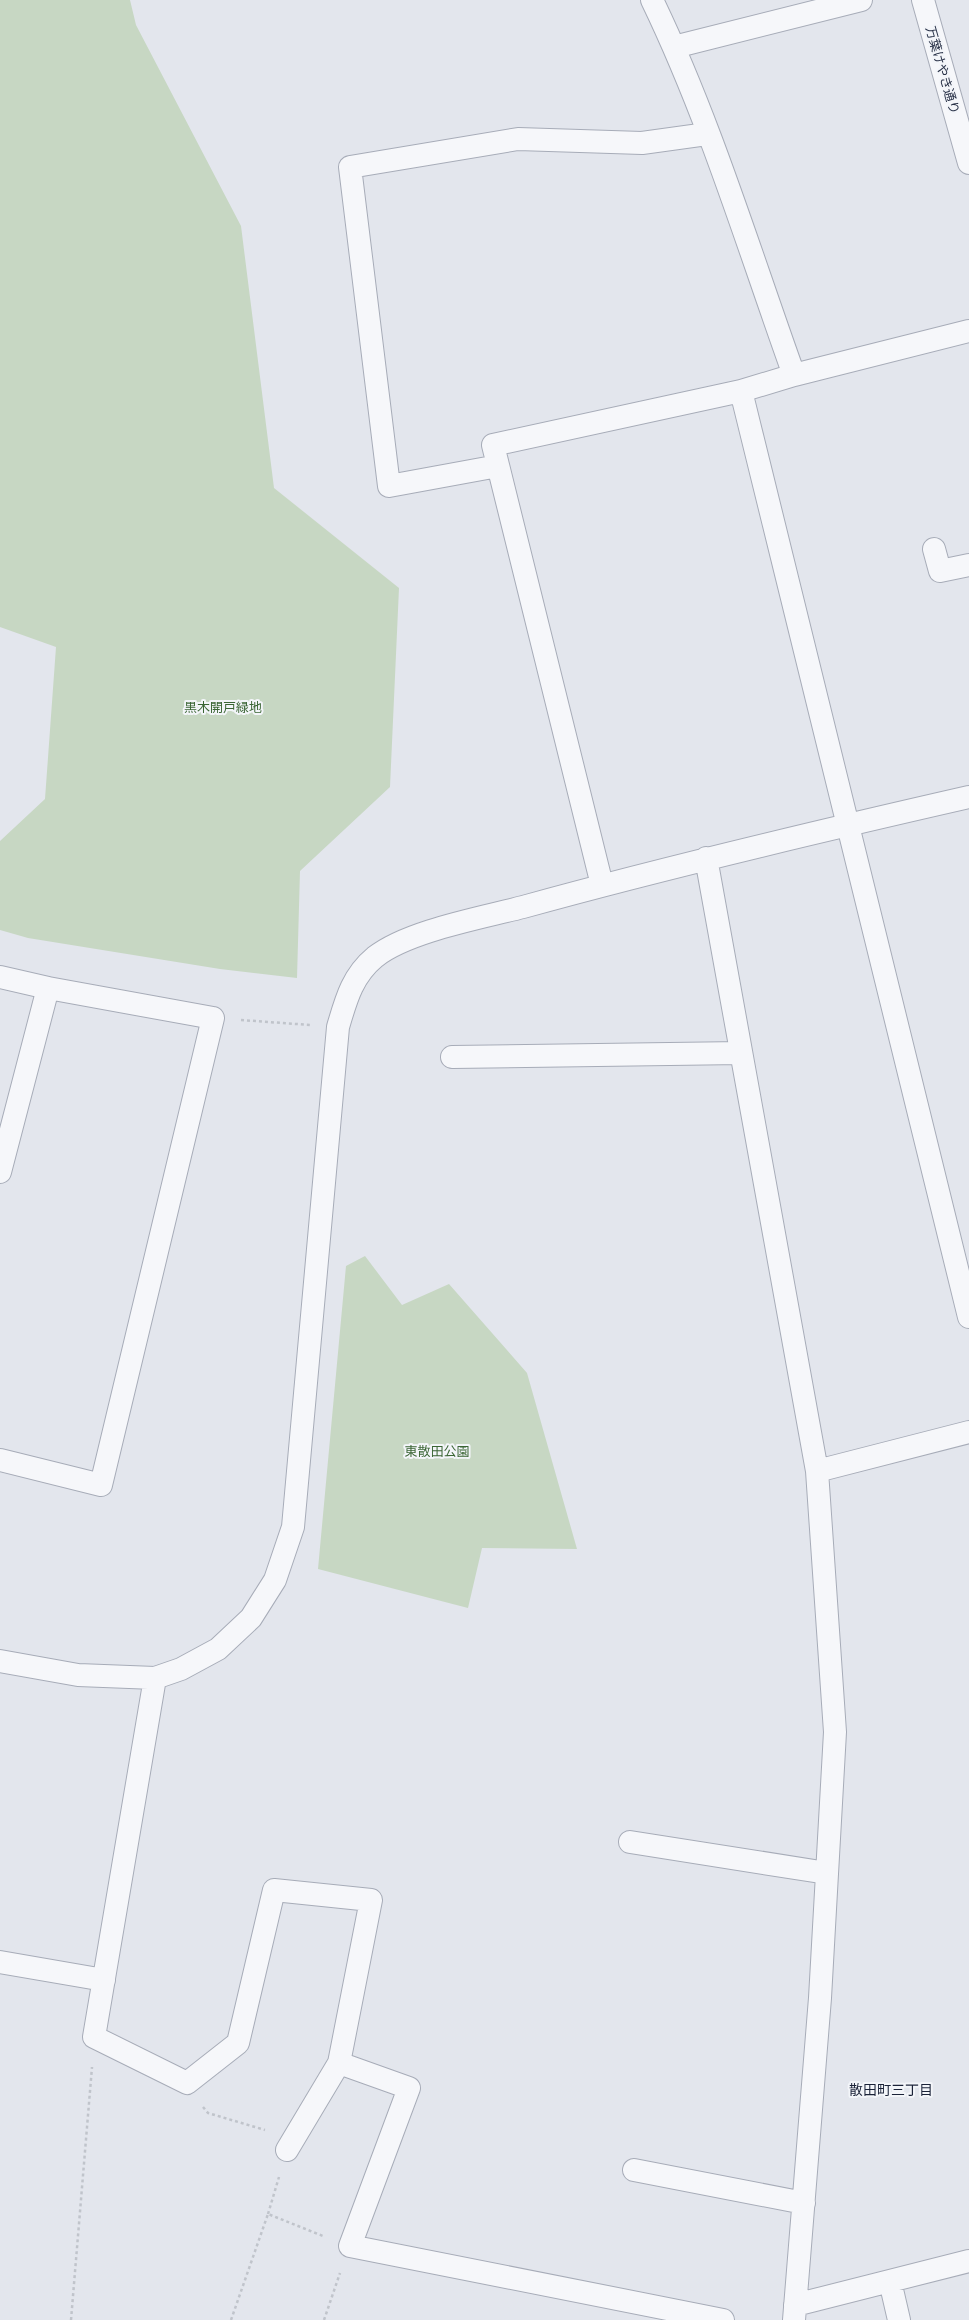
<svg xmlns="http://www.w3.org/2000/svg" width="969" height="2320" font-family="'Noto Sans','Noto Sans JP',sans-serif">
  <style>
    .green { fill: #c7d7c3 }
    .lines { fill: none; stroke-linecap: round; stroke-linejoin: round }
    .minor-casing { stroke: #a7acb8; stroke-width: 24 }
    .path { stroke: #c0c4cb; stroke-width: 2.5; stroke-dasharray: 3 3; stroke-linecap: butt }
    .minor { stroke: #f6f7fa; stroke-width: 22 }
    .labels { text-anchor: middle; stroke-width: 4; stroke-linejoin: round; paint-order: stroke }
    .street-label { font-size: 13px; fill: #283147; stroke: #f3f5f9 }
    .park-label { font-size: 13px; fill: #3a6534; stroke: #f3f5f9 }
    .neighbourhood-label { font-size: 14px; fill: #1a2238; stroke: #f3f5f9 }
  </style>
  <rect width="100%" height="100%" fill="#e3e6ed"/>
  <path class="green" d="M 0,0 L 130,0 L 136,25 L 241,226 L 274,488 L 399,588 L 390,787 L 300,871 L 297,978 L 220,969 L 28,938 L 0,930 L 0,841 L 45,799 L 56,647 L 0,627 Z
    M 365,1256 L 402,1305 L 449,1284 L 527,1373 L 577,1549 L 482,1548 L 468,1608 L 318,1569 L 346,1266 Z"/>
  <g class="lines">
    <defs>
      <path id="minor" d="M 652,0 C 710,120 749,250 794,375
        M 923,0 L 969,163
        M 674,47 L 861,0
        M 741,391 L 969,1317
        M 498,466 L 389,486 L 350,167 L 518,139 L 642,143 L 707,134
        M 934,549 L 940,571 L 969,565
        M 706,858 L 817,1471 L 835,1732 L 820,1998 L 794,2320
        M 602,885 L 493,445 L 741,391 L 794,375 L 969,331
        M 0,977 L 48,988 L 0,1172
        M 452,1057 L 741,1053
        M 0,1460 L 101,1485 L 213,1018 L 48,988
        M 817,1471 L 969,1432
        M 0,1661 L 78,1675 L 155,1678 L 181,1669 L 218,1649 L 251,1618 L 275,1580 L 293,1527 L 338,1027 C 346,1000 352,976 375,957 C 408,931 481,918 523,907 C 671,866 820,831 969,797
        M 155,1678 L 94,2037 L 187,2083 L 238,2043 L 274,1890 L 371,1900 L 339,2063 L 409,2088 L 350,2246 L 723,2320
        M 630,1842 L 827,1873
        M 0,1962 L 104,1980
        M 287,2150 L 339,2063
        M 634,2170 L 804,2203
        M 890,2281 L 899,2320
        M 795,2305 L 969,2261"/>
    </defs>
    <use href="#minor" class="minor-casing"/>
    <path class="path" d="M 241,1020 L 310,1025
      M 203,2107 L 208,2113 L 265,2130
      M 268,2214 L 279,2177
      M 71,2320 L 92,2067
      M 231,2320 L 268,2214 L 323,2236
      M 324,2320 L 340,2273"/>
    <use href="#minor" class="minor"/>
  </g>
  <g class="labels">
    <g class="street-label">
      <text transform="translate(943 70) rotate(74)" y="5">万葉けやき通り</text>
    </g>
    <g class="park-label">
      <text x="223" y="712">黒木開戸緑地</text>
      <text x="437" y="1456">東散田公園</text>
    </g>
    <g class="neighbourhood-label">
      <text x="891" y="2095">散田町三丁目</text>
    </g>
  </g>
</svg>
